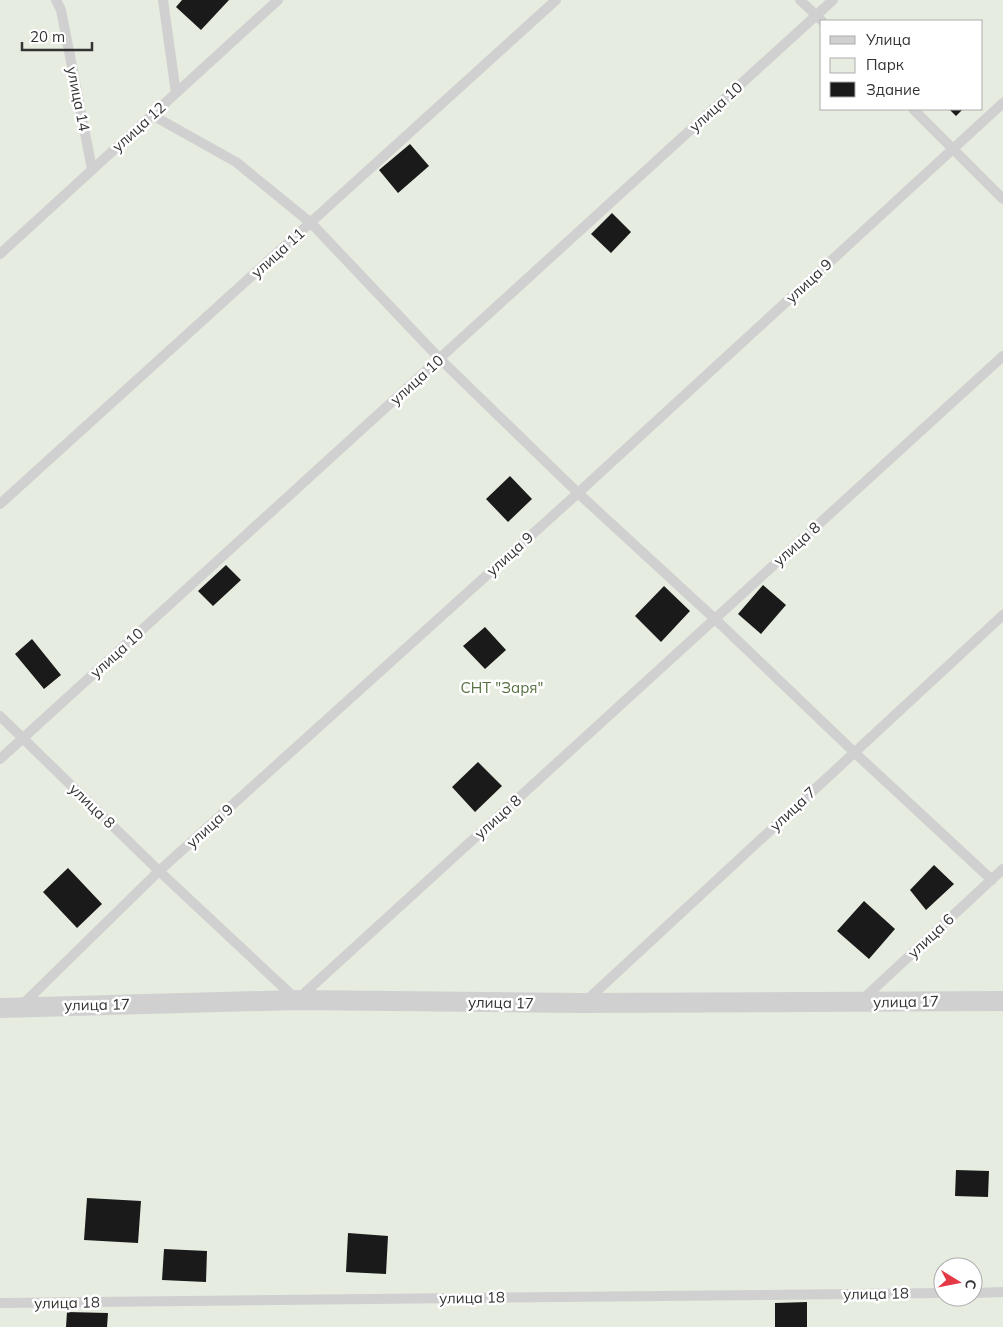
<svg xmlns="http://www.w3.org/2000/svg" width="1003" height="1327" font-family="Mulish,sans-serif">
  <style>
    .green { fill: #e6ecdf; fill-rule: evenodd }
    .building { fill: #1a1a1a }
    .lines { fill: none; stroke-linecap: round; stroke-linejoin: round }
    .service { stroke: #d0d0d0; stroke-width: 10 }
    .minor { stroke: #d0d0d0; stroke-width: 20 }
    .labels { text-anchor: middle; stroke-width: 5; stroke-linejoin: round; paint-order: stroke }
    .street-label { font-size: 15px; fill: #333; stroke: #fff }
    .park-label { font-size: 15px; fill: #56703f; stroke: #fff }
  </style>
  <rect width="100%" height="100%" fill="#fff"/>
  <path class="green" d="M 0,0 L 1003,0 L 1003,1327 L 0,1327 ZM 822,21 L 982,21 L 982,109 L 822,109 ZM 943,1267 L 973,1267 L 973,1297 L 943,1297 Z"/>
  <path class="building" d="M 182,0 L 229,0 L 201,30 L 176,7 Z
    M 949,109 L 963,109 L 956,116 Z
    M 410,144 L 429,166 L 398,193 L 379,170 Z
    M 612,213 L 631,232 L 611,253 L 591,234 Z
    M 510,476 L 532,499 L 508,522 L 486,499 Z
    M 226,565 L 241,580 L 213,606 L 198,591 Z
    M 763,585 L 786,605 L 761,634 L 738,614 Z
    M 664,586 L 690,611 L 661,642 L 635,616 Z
    M 485,627 L 506,650 L 485,669 L 463,646 Z
    M 32,639 L 61,675 L 44,689 L 15,654 Z
    M 478,762 L 502,786 L 475,812 L 452,787 Z
    M 934,865 L 954,884 L 926,910 L 910,890 Z
    M 68,868 L 102,904 L 77,928 L 43,892 Z
    M 864,901 L 895,929 L 869,959 L 837,931 Z
    M 956,1170 L 989,1171 L 988,1197 L 955,1196 Z
    M 87,1198 L 141,1201 L 138,1243 L 84,1240 Z
    M 348,1233 L 388,1236 L 386,1274 L 346,1272 Z
    M 164,1249 L 207,1251 L 206,1282 L 162,1280 Z
    M 807,1302 L 807,1327 L 775,1327 L 775,1303 Z
    M 67,1312 L 108,1313 L 107,1327 L 66,1327 Z"/>
  <g class="lines">
    <path class="service" d="M 56,0 L 61,10 L 92,169
      M 163,0 L 176,93
      M 800,0 L 822,21
      M 913,109 L 1003,199
      M 152,115 L 236,162 L 311,223 L 440,359 L 578,493 L 715,619 L 854,752 L 992,880
      M 0,254 L 278,0
      M 0,504 L 556,0
      M 0,716 L 159,871 L 297,1000 L 1003,356
      M 0,759 L 833,0
      M 862,1000 L 1003,869
      M 586,1001 L 1003,615
      M 21,1006 L 159,871 L 578,493 L 1003,103
      M 973,1293 L 1003,1292
      M 0,1303 L 943,1293"/>
    <path class="minor" d="M 0,1008 L 297,1000 L 583,1003 L 1003,1001"/>
  </g>
  <g class="labels">
    <g class="street-label">
      <text transform="translate(78 99) rotate(79)" y="5">улица 14</text>
      <text transform="translate(716 107) rotate(-42)" y="5">улица 10</text>
      <text transform="translate(139 127) rotate(-42)" y="5">улица 12</text>
      <text transform="translate(278 253) rotate(-42)" y="5">улица 11</text>
      <text transform="translate(809 281) rotate(-43)" y="5">улица 9</text>
      <text transform="translate(417 380) rotate(-42)" y="5">улица 10</text>
      <text transform="translate(797 544) rotate(-42)" y="5">улица 8</text>
      <text transform="translate(510 554) rotate(-42)" y="5">улица 9</text>
      <text transform="translate(117 653) rotate(-42)" y="5">улица 10</text>
      <text transform="translate(92 806) rotate(44)" y="5">улица 8</text>
      <text transform="translate(793 809) rotate(-43)" y="5">улица 7</text>
      <text transform="translate(498 817) rotate(-42)" y="5">улица 8</text>
      <text transform="translate(210 826) rotate(-42)" y="5">улица 9</text>
      <text transform="translate(931 936) rotate(-43)" y="5">улица 6</text>
      <text transform="translate(906 1002) rotate(-1)" y="5">улица 17</text>
      <text transform="translate(501 1003) rotate(1)" y="5">улица 17</text>
      <text transform="translate(97 1005) rotate(-1)" y="5">улица 17</text>
      <text transform="translate(876 1294) rotate(-1)" y="5">улица 18</text>
      <text transform="translate(472 1298) rotate(-1)" y="5">улица 18</text>
      <text transform="translate(67 1303) rotate(-1)" y="5">улица 18</text>
    </g>
    <g class="park-label">
      <text x="502" y="693">СНТ "Заря"</text>
    </g>
  </g>
  <rect x="820" y="20" width="162" height="90" fill="#ffffff" stroke="#adadad"/>
  <rect x="830" y="36" width="25" height="8" fill="#d0d0d0" stroke="#adadad"/>
  <text x="866" y="45" font-size="15" fill="#333333">Улица</text>
  <rect x="830" y="58" width="25" height="15" fill="#e6ecdf" stroke="#adadad"/>
  <text x="866" y="70" font-size="15" fill="#333333">Парк</text>
  <rect x="830" y="82" width="25" height="15" fill="#1a1a1a" stroke="#adadad"/>
  <text x="866" y="95" font-size="15" fill="#333333">Здание</text>
  <g transform="translate(958 1282) rotate(100)"><circle r="24" fill="#ffffff" stroke="#adadad"/>
  <path d="M0-4L9 19L0 12L-9 19Z" fill="#e63946"/>
  <text y="-8" font-size="14" font-weight="bold" text-anchor="middle" fill="#333333">С</text>
  </g>
  <path d="M22 42v8h70v-8" fill="none" stroke="#333333" stroke-width="2.5"/>
  <text x="30" y="42" font-size="15" fill="#333333" stroke="#ffffff" stroke-width="4" paint-order="stroke">20 m</text>
</svg>
